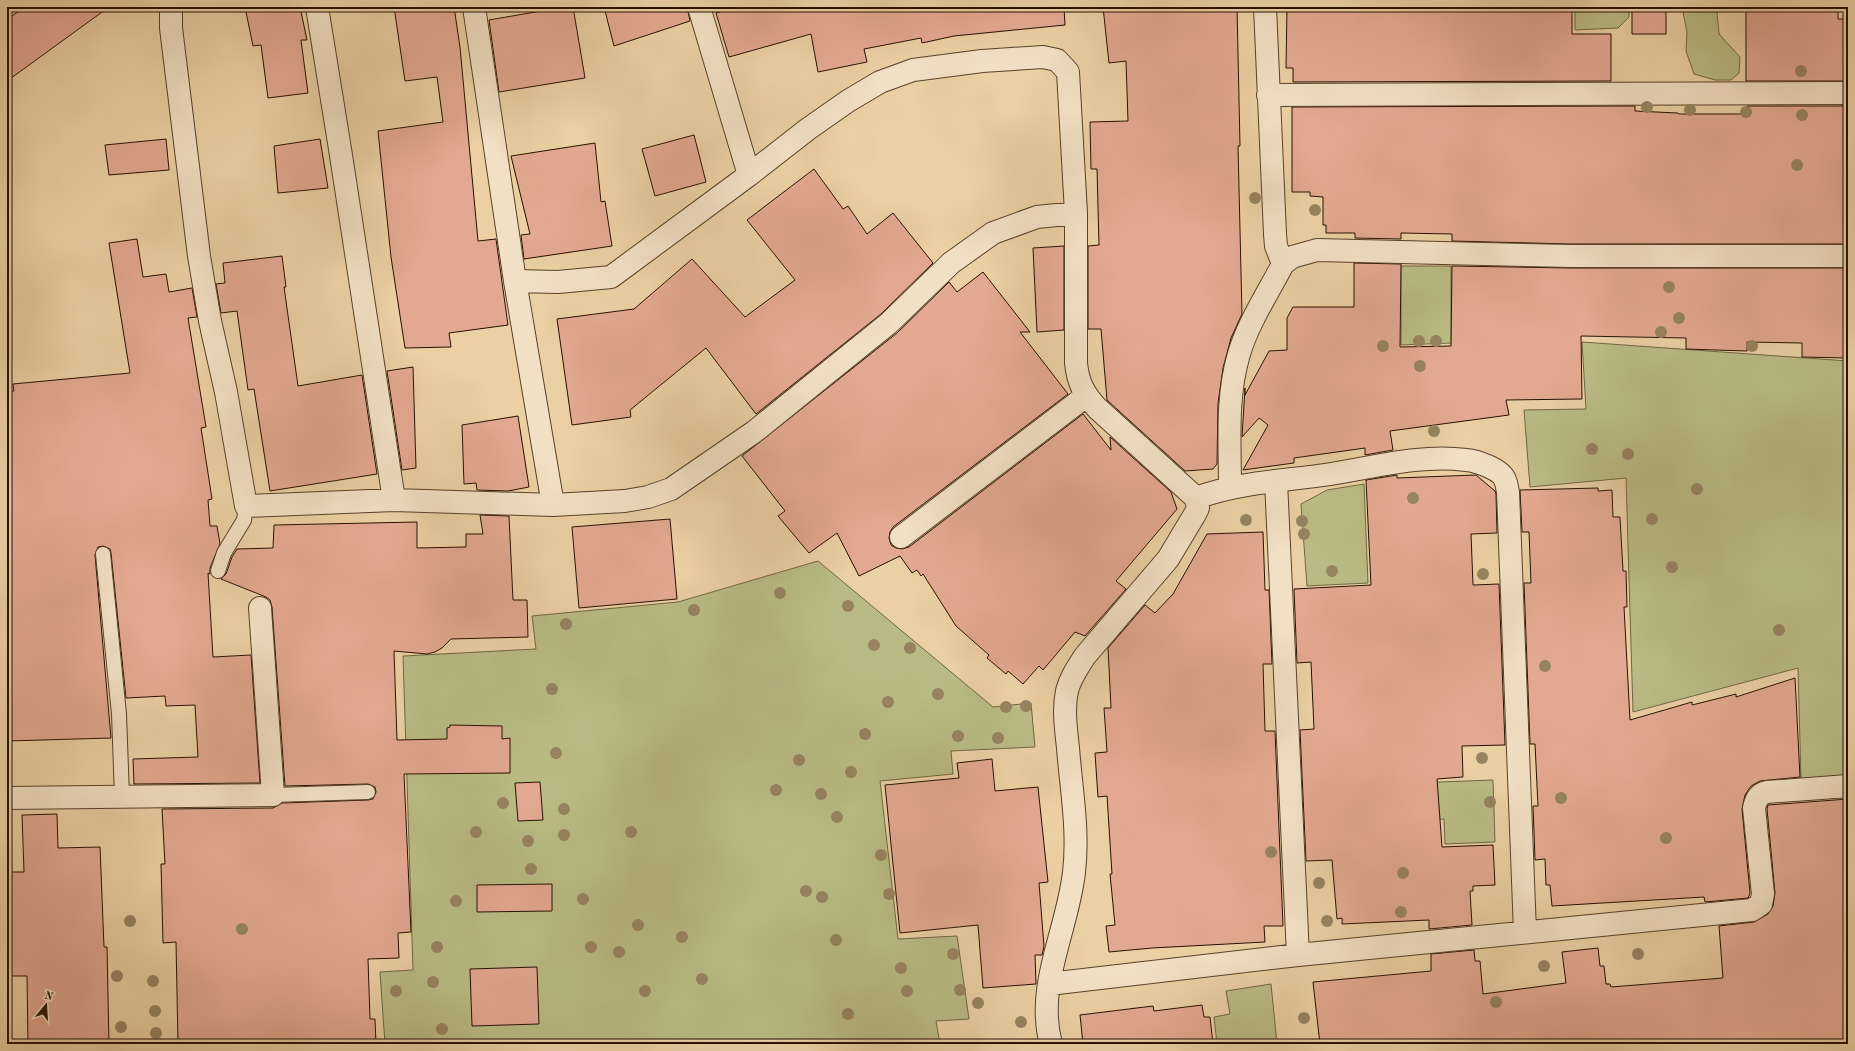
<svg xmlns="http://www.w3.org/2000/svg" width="1855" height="1051" font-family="'Old Standard TT',serif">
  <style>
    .green { fill: #babb84; stroke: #706643 }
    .building { fill: #e3a891; stroke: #271102 }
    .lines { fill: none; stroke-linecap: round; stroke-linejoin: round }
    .lane-casing { stroke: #58412a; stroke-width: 16 }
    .street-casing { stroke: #58412a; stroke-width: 24 }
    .lane { stroke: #f2e0c4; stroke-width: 14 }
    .street { stroke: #f2e0c4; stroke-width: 22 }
    .tree { fill: #978360 }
  </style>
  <rect width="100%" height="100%" fill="#ebd0a4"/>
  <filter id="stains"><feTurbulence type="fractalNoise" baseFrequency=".005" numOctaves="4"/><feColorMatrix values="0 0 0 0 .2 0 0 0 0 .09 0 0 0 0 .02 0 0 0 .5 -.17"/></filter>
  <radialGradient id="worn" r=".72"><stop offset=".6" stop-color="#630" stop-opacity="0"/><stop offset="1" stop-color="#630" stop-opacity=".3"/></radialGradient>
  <path class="green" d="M 1575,7 L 1629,7 L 1629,17 L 1618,28 L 1575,30 Z
    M 1682,7 L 1718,7 L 1717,12 L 1719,34 L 1740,57 L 1739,73 L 1731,80 L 1715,80 L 1694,74 L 1686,51 L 1687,32 Z
    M 1401,266 L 1451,266 L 1451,343 L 1401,345 Z
    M 1582,342 L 1848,361 L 1848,776 L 1801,779 L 1798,668 L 1633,712 L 1626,478 L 1530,487 L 1524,410 L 1586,409 Z
    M 1364,484 L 1368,583 L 1307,586 L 1301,504 L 1327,490 Z
    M 818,561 L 993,707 L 1031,703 L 1035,747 L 951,751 L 953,774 L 880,781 L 898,939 L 957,936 L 969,1019 L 936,1021 L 940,1044 L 385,1044 L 380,972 L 413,970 L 403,656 L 536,649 L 532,616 L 678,602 Z
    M 1493,780 L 1495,842 L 1445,844 L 1444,819 L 1415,821 L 1413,783 Z
    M 1271,984 L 1277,1044 L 1217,1044 L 1214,1017 L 1230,1014 L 1226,991 Z"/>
  <path class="building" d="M 24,7 L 109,7 L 7,81 L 7,20 Z
    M 245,7 L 300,7 L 307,40 L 301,40 L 308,93 L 268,98 L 261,45 L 253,46 Z
    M 394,7 L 454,7 L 460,47 L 478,241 L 496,239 L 508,325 L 449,333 L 451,347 L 405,348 L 391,257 L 378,131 L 443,122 L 437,77 L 405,81 Z
    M 564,7 L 573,7 L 585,78 L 499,92 L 489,20 Z
    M 604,7 L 687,7 L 690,21 L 614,46 Z
    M 738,7 L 1064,7 L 1065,25 L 954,36 L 922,43 L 921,38 L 864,49 L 867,62 L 818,72 L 811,34 L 729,57 L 716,13 Z
    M 1103,7 L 1237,7 L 1240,146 L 1238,146 L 1242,314 L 1231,338 L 1223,368 L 1218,403 L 1217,464 L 1213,469 L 1185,471 L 1107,400 L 1101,329 L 1088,329 L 1088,246 L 1099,245 L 1097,169 L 1091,169 L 1090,122 L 1128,121 L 1126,61 L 1109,63 Z
    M 1287,7 L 1572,7 L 1572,34 L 1611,34 L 1611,81 L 1293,82 L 1293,68 L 1286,68 Z
    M 1632,7 L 1666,7 L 1666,34 L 1632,34 Z
    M 1746,7 L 1838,7 L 1838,19 L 1846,19 L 1846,81 L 1746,81 Z
    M 1635,106 L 1635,111 L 1678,113 L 1679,114 L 1747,114 L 1747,106 L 1847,106 L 1848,244 L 1571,244 L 1452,241 L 1452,234 L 1401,233 L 1401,239 L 1355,238 L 1355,233 L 1326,233 L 1326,225 L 1323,225 L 1323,197 L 1310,196 L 1310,192 L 1292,192 L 1292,107 Z
    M 694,135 L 706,182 L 655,196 L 642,149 Z
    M 166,139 L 169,170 L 109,175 L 105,145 Z
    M 320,139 L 328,188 L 278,193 L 274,146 Z
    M 595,143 L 601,202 L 605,201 L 612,246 L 524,259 L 521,235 L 530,234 L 511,156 Z
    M 814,169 L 843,209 L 848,206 L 867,234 L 893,213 L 933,263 L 881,314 L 756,414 L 706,348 L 630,410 L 631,417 L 572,425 L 557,319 L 634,309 L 692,259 L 745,317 L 795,280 L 747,220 Z
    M 137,239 L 143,277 L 166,274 L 169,292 L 192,288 L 197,317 L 188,318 L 206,427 L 201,428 L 212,499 L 208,500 L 210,526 L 217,526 L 220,544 L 210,568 L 210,574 L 208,573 L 213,657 L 251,655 L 260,783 L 134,784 L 133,759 L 198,757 L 195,705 L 166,706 L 165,696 L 126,698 L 111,553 L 110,549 L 103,546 L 98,547 L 95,555 L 111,738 L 7,741 L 7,392 L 14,391 L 13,384 L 130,373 L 109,243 Z
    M 1064,246 L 1064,330 L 1037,332 L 1033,248 Z
    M 282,256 L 286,287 L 284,287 L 298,386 L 362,375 L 377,474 L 270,491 L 254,389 L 248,390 L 237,311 L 221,313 L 216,284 L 225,283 L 223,263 Z
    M 1354,263 L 1401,264 L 1400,347 L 1451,346 L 1452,266 L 1571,268 L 1848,268 L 1848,358 L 1802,357 L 1802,343 L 1747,342 L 1747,351 L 1686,349 L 1686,338 L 1581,336 L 1582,399 L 1506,400 L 1509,415 L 1390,431 L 1393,450 L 1365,455 L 1365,448 L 1294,458 L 1294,463 L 1243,470 L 1268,425 L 1259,418 L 1242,437 L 1245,388 L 1245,395 L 1269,351 L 1287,350 L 1287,318 L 1293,307 L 1354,307 Z
    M 983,272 L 1030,332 L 1020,332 L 1068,394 L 893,527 L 890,532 L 889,538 L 891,545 L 896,548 L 902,549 L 909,547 L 1083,414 L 1111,450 L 1110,437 L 1171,492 L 1177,509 L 1116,581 L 1126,589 L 1085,636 L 1075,632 L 1043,670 L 1039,666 L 1023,684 L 1008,671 L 1006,674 L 987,658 L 989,655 L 956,626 L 923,574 L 921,576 L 917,570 L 912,573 L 900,556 L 859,576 L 837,533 L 809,553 L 778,516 L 785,511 L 742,456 L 897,333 L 949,282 L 957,292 Z
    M 413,367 L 416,468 L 402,470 L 387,371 Z
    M 518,416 L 529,487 L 508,491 L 477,490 L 476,483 L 464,484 L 462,425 Z
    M 1397,475 L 1397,478 L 1476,475 L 1495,491 L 1496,494 L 1497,533 L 1471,534 L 1473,585 L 1499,584 L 1505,745 L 1462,746 L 1463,777 L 1437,779 L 1442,847 L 1493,845 L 1495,885 L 1473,886 L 1473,891 L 1470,891 L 1472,925 L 1429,929 L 1429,920 L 1342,924 L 1342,918 L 1337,919 L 1332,860 L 1306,861 L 1300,730 L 1314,729 L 1311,662 L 1297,663 L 1294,589 L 1371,585 L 1366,480 Z
    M 1598,488 L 1598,491 L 1612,490 L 1613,517 L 1620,517 L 1623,571 L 1626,571 L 1627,607 L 1624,607 L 1630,720 L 1692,702 L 1692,705 L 1736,694 L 1736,697 L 1795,678 L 1800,777 L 1760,781 L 1751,786 L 1745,795 L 1742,809 L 1750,893 L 1748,898 L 1705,902 L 1704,897 L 1552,906 L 1550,885 L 1546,885 L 1545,859 L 1535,860 L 1533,806 L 1538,806 L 1535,744 L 1530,744 L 1524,583 L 1531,583 L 1529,532 L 1522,532 L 1520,490 Z
    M 480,515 L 509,516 L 513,600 L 527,600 L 528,637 L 451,639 L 442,648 L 435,652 L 427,654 L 394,651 L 397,740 L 447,739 L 447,728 L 450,727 L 450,725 L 502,726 L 502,739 L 510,738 L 510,773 L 404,774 L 411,932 L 398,933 L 399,958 L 368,959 L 370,1019 L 375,1019 L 376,1044 L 178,1044 L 176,942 L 163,943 L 161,864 L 165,864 L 162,809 L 273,808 L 282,803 L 368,800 L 373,799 L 376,792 L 375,787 L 368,784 L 285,786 L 272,607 L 270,600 L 266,597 L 221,579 L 226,574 L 232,557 L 237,549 L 273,548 L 274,525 L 417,522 L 417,548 L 466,547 L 466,534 L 483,534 Z
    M 670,519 L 677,599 L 579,608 L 572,527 Z
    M 1263,532 L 1265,590 L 1269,590 L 1272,664 L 1263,664 L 1265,731 L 1275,731 L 1283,926 L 1264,926 L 1265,942 L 1152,948 L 1109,952 L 1106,926 L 1115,925 L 1110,874 L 1112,874 L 1107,796 L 1098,797 L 1095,753 L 1107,752 L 1104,708 L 1111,708 L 1108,648 L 1145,605 L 1155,613 L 1173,594 L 1207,534 Z
    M 992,759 L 995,791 L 1038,787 L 1048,882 L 1039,883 L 1044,946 L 1042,955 L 1035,955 L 1036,984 L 983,988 L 978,925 L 900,933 L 885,785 L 959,778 L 957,763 Z
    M 540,782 L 543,820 L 518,821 L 515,783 Z
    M 1848,799 L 1848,1044 L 1320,1044 L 1313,982 L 1431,971 L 1431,954 L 1474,950 L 1475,961 L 1480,961 L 1483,994 L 1566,983 L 1562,952 L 1598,948 L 1600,966 L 1604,966 L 1606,984 L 1610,984 L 1611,987 L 1723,978 L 1719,926 L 1754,922 L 1768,914 L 1773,906 L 1775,893 L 1767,809 L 1768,805 Z
    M 57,814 L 58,848 L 100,847 L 104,947 L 107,947 L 109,1044 L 28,1044 L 27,976 L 7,976 L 7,872 L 24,872 L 22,815 Z
    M 552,884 L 552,911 L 477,912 L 477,885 Z
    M 537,967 L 539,1024 L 472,1026 L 470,969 Z
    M 1202,1005 L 1204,1017 L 1210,1017 L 1213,1044 L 1083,1044 L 1080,1015 L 1153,1006 L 1154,1011 Z"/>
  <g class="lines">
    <defs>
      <path id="lane" d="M 103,554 L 119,714 L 122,797
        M 218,571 L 224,553 L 244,520 L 246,506
        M 273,795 L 368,792"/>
      <path id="street" d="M 171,7 L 171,28 L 199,256 L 210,321 L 226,392 L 246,506 L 394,500 L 553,505 L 625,501 L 648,497 L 671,489 L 754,432 L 889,323 L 951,263 L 993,233 L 1037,217 L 1076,213
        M 317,7 L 340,149 L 394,500
        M 474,7 L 515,281 L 553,505
        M 699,7 L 749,175
        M 1268,95 L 1848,93
        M 1283,264 L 1292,257 L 1317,250 L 1571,256 L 1848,256
        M 515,281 L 558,282 L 611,277 L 749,175 L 808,129 L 848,101 L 880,82 L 913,70 L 982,61 L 1043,57 L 1057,60 L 1068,72 L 1076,213 L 1076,363 C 1078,383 1084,394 1097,408 L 1196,498 L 1198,508 L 1195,514 L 1168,559 L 1085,656 C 1078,667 1070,678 1067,691 C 1063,709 1066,729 1068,748 C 1071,788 1079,831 1074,872 C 1068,929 1035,986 1051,1044
        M 1276,481 L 1298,955
        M 1230,487 C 1230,443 1226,397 1239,354 C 1248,323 1268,293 1283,264 L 1276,246 L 1275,234 L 1265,7
        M 1196,498 C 1239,482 1285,481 1331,474 C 1375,467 1421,454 1466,460 C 1477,461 1501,469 1505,480 C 1507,484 1507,488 1508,492 L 1525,932
        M 901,537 L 1086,396
        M 7,798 L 273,795 L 260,608
        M 1049,984 L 1298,955 L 1752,910 L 1761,904 L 1763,894 L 1754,808 C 1756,800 1758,794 1767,792 L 1848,786"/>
    </defs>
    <use href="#lane" class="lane-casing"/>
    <use href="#street" class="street-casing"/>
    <use href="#lane" class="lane"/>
    <use href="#street" class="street"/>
  </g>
  <g class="tree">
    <circle cx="1801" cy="71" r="6"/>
    <circle cx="1647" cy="107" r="6"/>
    <circle cx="1690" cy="110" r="6"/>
    <circle cx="1746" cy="112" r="6"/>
    <circle cx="1802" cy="115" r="6"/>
    <circle cx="1797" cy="165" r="6"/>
    <circle cx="1255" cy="198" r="6"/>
    <circle cx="1315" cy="210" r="6"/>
    <circle cx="1669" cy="287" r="6"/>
    <circle cx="1679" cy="318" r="6"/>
    <circle cx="1661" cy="332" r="6"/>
    <circle cx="1419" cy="341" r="6"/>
    <circle cx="1436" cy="341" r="6"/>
    <circle cx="1383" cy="346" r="6"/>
    <circle cx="1752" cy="346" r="6"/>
    <circle cx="1420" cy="366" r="6"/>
    <circle cx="1434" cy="431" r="6"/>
    <circle cx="1592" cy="449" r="6"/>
    <circle cx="1628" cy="454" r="6"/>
    <circle cx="1697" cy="489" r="6"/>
    <circle cx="1413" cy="498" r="6"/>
    <circle cx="1652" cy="519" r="6"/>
    <circle cx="1246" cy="520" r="6"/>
    <circle cx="1302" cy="521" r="6"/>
    <circle cx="1304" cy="534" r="6"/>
    <circle cx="1672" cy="567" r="6"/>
    <circle cx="1332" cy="571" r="6"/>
    <circle cx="1483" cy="574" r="6"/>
    <circle cx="780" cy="593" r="6"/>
    <circle cx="848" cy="606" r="6"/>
    <circle cx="694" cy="610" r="6"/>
    <circle cx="566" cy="624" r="6"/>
    <circle cx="1779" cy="630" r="6"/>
    <circle cx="874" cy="645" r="6"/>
    <circle cx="910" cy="648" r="6"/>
    <circle cx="1545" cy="666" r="6"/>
    <circle cx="552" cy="689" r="6"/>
    <circle cx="938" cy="694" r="6"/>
    <circle cx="888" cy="702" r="6"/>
    <circle cx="1026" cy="706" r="6"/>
    <circle cx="1006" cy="707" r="6"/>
    <circle cx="865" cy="734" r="6"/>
    <circle cx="958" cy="736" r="6"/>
    <circle cx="998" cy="738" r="6"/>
    <circle cx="556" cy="753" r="6"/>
    <circle cx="1482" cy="758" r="6"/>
    <circle cx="799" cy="760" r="6"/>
    <circle cx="851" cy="772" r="6"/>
    <circle cx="776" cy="790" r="6"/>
    <circle cx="821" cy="794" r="6"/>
    <circle cx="1561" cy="798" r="6"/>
    <circle cx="1490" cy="802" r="6"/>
    <circle cx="503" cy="803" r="6"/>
    <circle cx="564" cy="809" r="6"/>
    <circle cx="837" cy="817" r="6"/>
    <circle cx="476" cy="832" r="6"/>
    <circle cx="631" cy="832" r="6"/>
    <circle cx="564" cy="835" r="6"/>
    <circle cx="1666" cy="838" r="6"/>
    <circle cx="528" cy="841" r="6"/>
    <circle cx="1271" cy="852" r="6"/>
    <circle cx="881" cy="855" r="6"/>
    <circle cx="531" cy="869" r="6"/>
    <circle cx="1403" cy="873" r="6"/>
    <circle cx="1319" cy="883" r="6"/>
    <circle cx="806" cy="891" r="6"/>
    <circle cx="889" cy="894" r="6"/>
    <circle cx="822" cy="897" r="6"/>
    <circle cx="583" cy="899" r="6"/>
    <circle cx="456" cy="901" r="6"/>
    <circle cx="1401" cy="912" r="6"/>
    <circle cx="130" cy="921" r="6"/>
    <circle cx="1327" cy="921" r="6"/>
    <circle cx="638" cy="925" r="6"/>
    <circle cx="242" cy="929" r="6"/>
    <circle cx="682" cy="937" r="6"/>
    <circle cx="836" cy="940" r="6"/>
    <circle cx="437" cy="947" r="6"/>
    <circle cx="591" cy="947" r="6"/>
    <circle cx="619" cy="952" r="6"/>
    <circle cx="953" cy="954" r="6"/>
    <circle cx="1638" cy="954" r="6"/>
    <circle cx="1544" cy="966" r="6"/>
    <circle cx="901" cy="968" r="6"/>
    <circle cx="117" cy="976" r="6"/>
    <circle cx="702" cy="979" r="6"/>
    <circle cx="153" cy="981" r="6"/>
    <circle cx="433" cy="982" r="6"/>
    <circle cx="960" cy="990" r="6"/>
    <circle cx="396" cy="991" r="6"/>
    <circle cx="645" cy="991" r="6"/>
    <circle cx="907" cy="991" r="6"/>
    <circle cx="1496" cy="1002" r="6"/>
    <circle cx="978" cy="1003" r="6"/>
    <circle cx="155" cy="1011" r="6"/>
    <circle cx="848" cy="1014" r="6"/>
    <circle cx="1304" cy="1018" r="6"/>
    <circle cx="1021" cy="1022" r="6"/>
    <circle cx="121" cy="1027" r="6"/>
    <circle cx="442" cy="1029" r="6"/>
    <circle cx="156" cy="1033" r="6"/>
  </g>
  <rect width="1855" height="1051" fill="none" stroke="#ebd0a4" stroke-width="24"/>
  <rect x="8" y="8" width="1839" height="1035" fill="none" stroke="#271102" stroke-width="2"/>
  <rect x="12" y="12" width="1831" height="1027" fill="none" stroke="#271102"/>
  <g transform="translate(46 1005) rotate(18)" stroke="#f2e0c4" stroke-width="3" paint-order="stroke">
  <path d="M0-3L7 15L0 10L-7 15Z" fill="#271102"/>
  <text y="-6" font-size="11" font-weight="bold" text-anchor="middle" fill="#271102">N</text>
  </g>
  <rect width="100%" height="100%" filter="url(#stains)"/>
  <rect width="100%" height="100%" fill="url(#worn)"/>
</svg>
